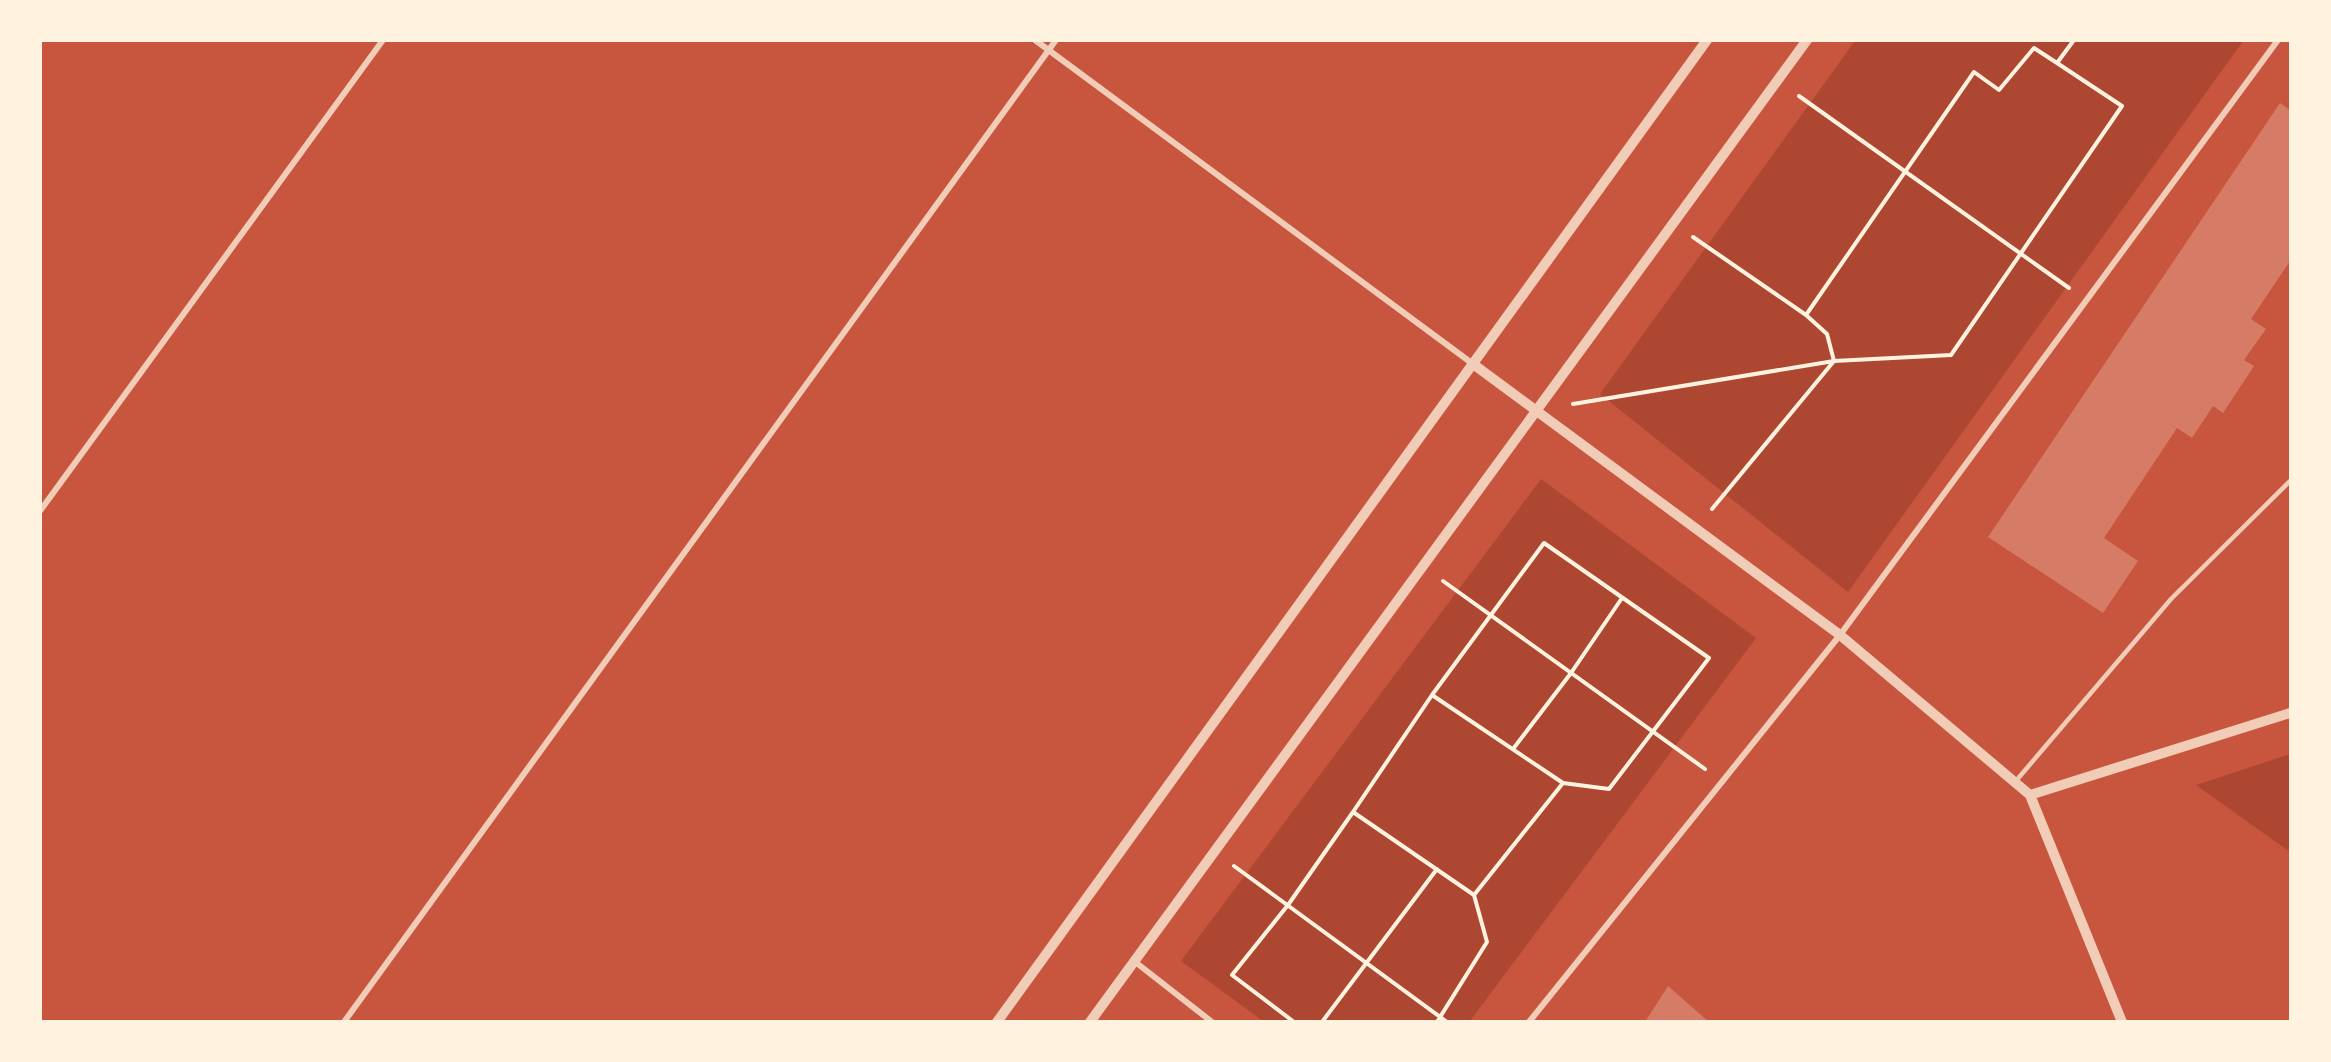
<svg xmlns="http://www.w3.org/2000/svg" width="2331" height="1062" font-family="'Fira Sans',sans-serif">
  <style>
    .green { fill: #ae4732 }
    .building { fill: #d67c66 }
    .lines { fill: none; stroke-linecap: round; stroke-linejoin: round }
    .path { stroke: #fff3e0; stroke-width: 4 }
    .service { stroke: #f1ccb7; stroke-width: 4.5 }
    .minor { stroke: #f1ccb7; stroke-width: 6 }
    .tertiary { stroke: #f1ccb7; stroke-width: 10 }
  </style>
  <rect width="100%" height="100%" fill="#c8553d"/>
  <path class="green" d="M 1855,41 L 2243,41 L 1848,592 L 1600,394 Z
    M 1541,479 L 1756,638 L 1470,1021 L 1263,1021 L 1181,961 Z
    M 2290,754 L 2290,852 L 2196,785 Z"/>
  <path class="building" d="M 2280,103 L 2290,110 L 2290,261 L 2251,319 L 2266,329 L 2244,360 L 2254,366 L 2223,413 L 2213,406 L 2192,438 L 2177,428 L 2104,538 L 2138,561 L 2103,613 L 1988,537 Z
    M 1668,986 L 1709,1022 L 1645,1022 Z"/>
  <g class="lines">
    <path class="path" d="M 1799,96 L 2069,288
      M 1693,237 L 1806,315 L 1974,72 L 1999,90 L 2034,48 L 2057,63 L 2074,40
      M 1573,404 L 1834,361 L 1951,355 L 2122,106 L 2057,63
      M 1712,509 L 1834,361 L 1827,334 L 1806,315
      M 1443,581 L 1705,769
      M 1432,695 L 1544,543 L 1709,658 L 1609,789 L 1563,783 L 1432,695 L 1353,812 L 1474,895 L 1563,783
      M 1513,749 L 1571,673 L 1622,598
      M 1234,866 L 1447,1022
      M 1294,1022 L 1232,975 L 1288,905 L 1353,812
      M 1322,1022 L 1437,869
      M 1437,1022 L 1487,942 L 1474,895"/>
    <path class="service" d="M 2015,782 L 2171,599 L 2290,481"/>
    <path class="minor" d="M 1035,40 L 1473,364
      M 40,511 L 383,40
      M 1134,961 L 1212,1022
      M 344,1022 L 1056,40
      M 1529,1022 L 1840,635 L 2278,40"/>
    <path class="tertiary" d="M 1473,364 L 1840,635 L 2030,795 L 2122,1022
      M 2030,795 L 2290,713
      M 997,1022 L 1707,40
      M 1090,1022 L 1807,40"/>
  </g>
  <rect width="2331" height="1062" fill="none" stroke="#fff3e0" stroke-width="84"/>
</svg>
